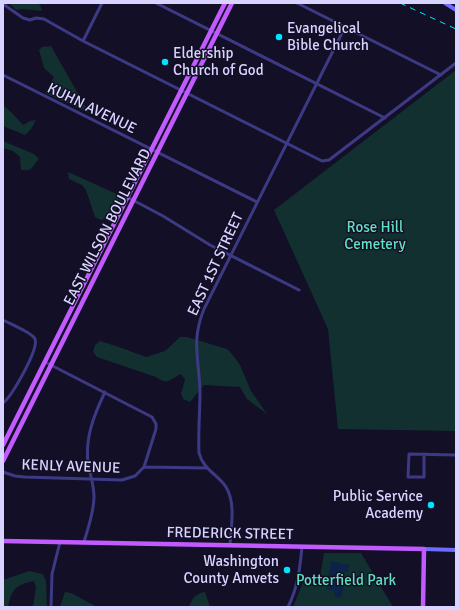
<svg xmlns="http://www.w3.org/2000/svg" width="459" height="610" font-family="Signika,sans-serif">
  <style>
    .green { fill: #12302f }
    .water { fill: #0c2248 }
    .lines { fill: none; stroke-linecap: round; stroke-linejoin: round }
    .street { stroke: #3d3a85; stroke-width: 3 }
    .secondary { stroke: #6f6bff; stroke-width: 4 }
    .primary { stroke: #c25bff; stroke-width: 4.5 }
    .rail { stroke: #00e5ff; stroke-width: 1; stroke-dasharray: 6 5; stroke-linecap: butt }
    .poi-dot { fill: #00e5ff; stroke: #130f26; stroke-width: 1.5 }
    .labels { text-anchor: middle; stroke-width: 3; stroke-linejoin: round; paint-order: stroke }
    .poi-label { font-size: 15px; fill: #d9d4ff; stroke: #130f26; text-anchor: start }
    .street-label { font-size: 15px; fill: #d9d4ff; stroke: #130f26 }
    .park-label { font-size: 15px; fill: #5fe0c0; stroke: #130f26 }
  </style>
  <rect width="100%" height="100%" fill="#130f26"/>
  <path class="green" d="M 9,3 L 37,3 L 40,5 L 42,11 L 23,9 L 16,10 Z
    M 51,46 L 89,113 L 45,93 L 54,77 L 44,68 L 39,50 L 42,47 Z
    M 456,70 L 456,431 L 338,429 L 328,329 L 274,210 Z
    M 3,105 L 12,113 L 23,125 L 30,121 L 36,120 L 31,129 L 25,135 L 3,126 Z
    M 3,141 L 34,154 L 39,159 C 31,167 34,171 21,170 L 20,157 L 13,151 L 3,148 Z
    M 68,172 L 119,195 L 124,199 C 117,208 112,217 101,220 L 95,217 L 86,190 L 82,185 L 69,179 Z
    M 180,337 L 187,337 L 227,349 L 232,354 L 240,365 L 251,391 L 267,414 L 247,399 L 240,387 L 204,385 L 190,402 L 183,399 L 181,393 L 185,380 L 181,374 C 170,379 167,386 156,377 L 97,357 L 93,352 L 95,345 L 100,341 L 119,347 L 146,357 L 165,351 Z
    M 324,553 L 361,553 L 393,607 L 293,607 L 303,582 L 319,583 Z
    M 29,571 L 43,574 L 46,581 L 47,607 L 33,607 L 36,587 L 34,581 C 15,585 12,589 8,607 L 3,607 L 3,580 Z
    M 65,592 L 71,593 L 97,607 L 60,607 Z
    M 205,592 L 210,607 L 189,607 C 192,598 195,594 205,592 Z"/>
  <path class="water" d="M 331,561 L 349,565 L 348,572 L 339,571 L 337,584 L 344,585 L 341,598 L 334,596 L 335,591 L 326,589 Z"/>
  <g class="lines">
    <path class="street" d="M 156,3 L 385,118
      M 297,3 L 441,75
      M 3,4 L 23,18 L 30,20 L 36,18 L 44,19 L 83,41 L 322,161 L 329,160 L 456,63
      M 83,41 L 102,3
      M 3,75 L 257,202
      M 127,197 L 163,216 L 210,245 L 299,290
      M 3,320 C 10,324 33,333 35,339 C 39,349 12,396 3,403
      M 45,362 L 152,417 L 156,424 L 156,429 L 144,467
      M 424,454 L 424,477 L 408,477 L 409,454 L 456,455
      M 3,472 L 15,476 L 25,477 L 122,480 L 135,476 L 144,467 L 207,468
      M 84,542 C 88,528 94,512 94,497 C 94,485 90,475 88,463 C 85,437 94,415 105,392
      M 230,545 C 231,527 236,503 226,487 C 218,475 203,469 199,453 C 198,433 200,412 200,391 C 199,358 191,341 204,309 L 345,27
      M 51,607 L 52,574 L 60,542
      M 288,607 C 298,587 300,568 302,547"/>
    <path class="secondary" d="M 445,3 L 456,10
      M 424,549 L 456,550"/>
    <path class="primary" d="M 3,445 L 225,3
      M 3,461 L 232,3
      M 3,541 L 424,549 L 423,607"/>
    <path class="rail" d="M 400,3 L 456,29"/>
  </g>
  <g class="poi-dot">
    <circle cx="279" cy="37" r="4"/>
    <circle cx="165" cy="62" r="4"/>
    <circle cx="431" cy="505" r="4"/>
    <circle cx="287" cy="570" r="4"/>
  </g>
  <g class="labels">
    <g class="poi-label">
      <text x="287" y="33">Evangelical<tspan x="287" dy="17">Bible Church</tspan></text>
      <text x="173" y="58">Eldership<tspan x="173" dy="17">Church of God</tspan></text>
      <text x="423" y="501" text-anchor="end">Public Service<tspan x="423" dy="17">Academy</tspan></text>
      <text x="279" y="566" text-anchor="end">Washington<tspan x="279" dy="17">County Amvets</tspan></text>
    </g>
    <g class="street-label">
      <text transform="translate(92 108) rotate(26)" y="5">KUHN AVENUE</text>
      <text transform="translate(107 227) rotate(-63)" y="5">EAST WILSON BOULEVARD</text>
      <text transform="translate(215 264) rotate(-65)" y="5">EAST 1ST STREET</text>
      <text transform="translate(71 466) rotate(2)" y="5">KENLY AVENUE</text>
      <text transform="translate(230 533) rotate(1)" y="5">FREDERICK STREET</text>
    </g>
    <g class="park-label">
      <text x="375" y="232">Rose Hill<tspan x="375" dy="17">Cemetery</tspan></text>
      <text x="346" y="585">Potterfield Park</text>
    </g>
  </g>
  <rect width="459" height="610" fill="none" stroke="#d9d4ff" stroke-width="8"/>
</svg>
